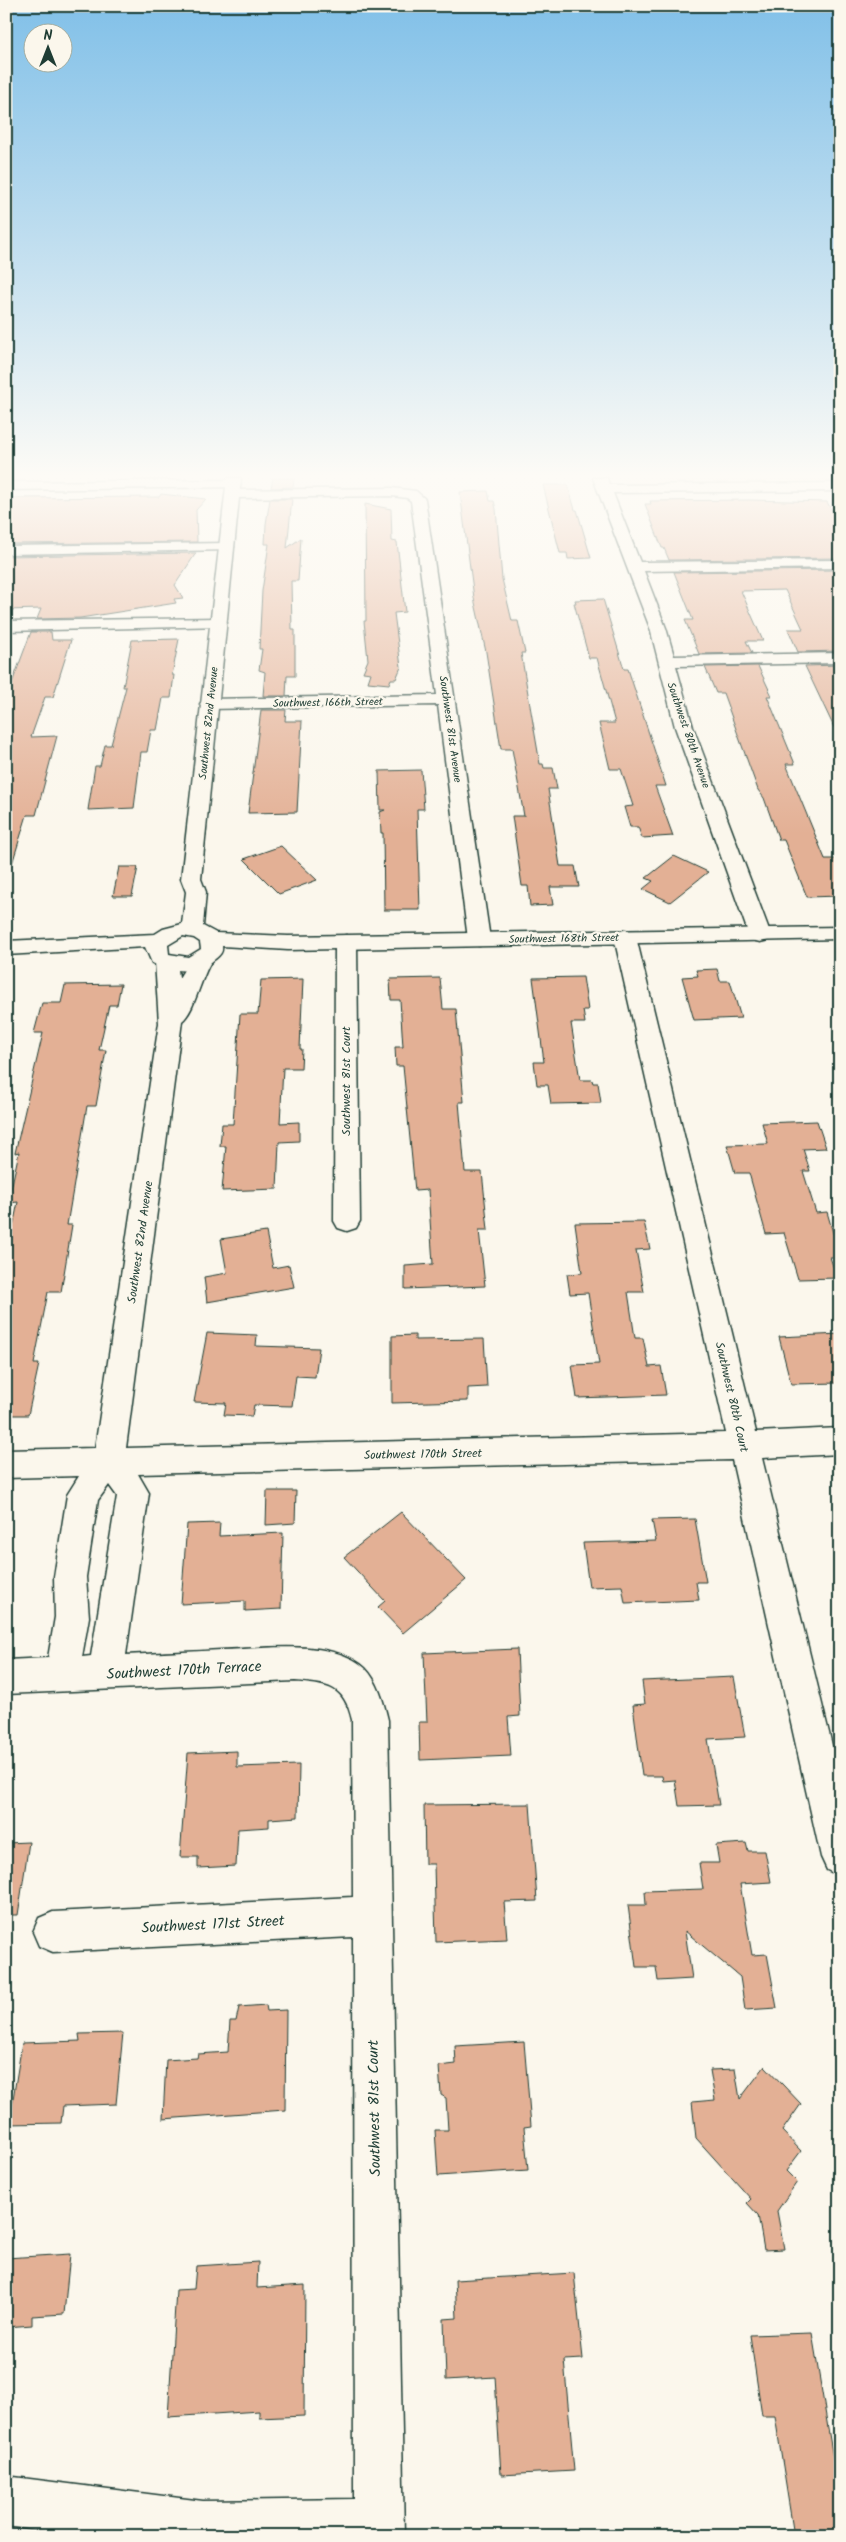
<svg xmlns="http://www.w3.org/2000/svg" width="846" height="2542" font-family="Kalam,sans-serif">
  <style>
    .built { fill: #f4e2d2 }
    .building { fill: #e3b095; stroke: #1f3d34 }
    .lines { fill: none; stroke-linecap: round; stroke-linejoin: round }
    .minor-casing { stroke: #1f3d34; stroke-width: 3 }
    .tertiary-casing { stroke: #1f3d34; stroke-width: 3 }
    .minor { fill: #fbf7ec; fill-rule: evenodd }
    .tertiary { fill: #fbf7ec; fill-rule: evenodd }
    .labels { text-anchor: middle; stroke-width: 4.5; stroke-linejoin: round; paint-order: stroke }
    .far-street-label { font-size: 11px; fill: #1f3d34; stroke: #fbf7ec }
    .street-label { font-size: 12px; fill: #1f3d34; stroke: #fbf7ec }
    .near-street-label { font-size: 15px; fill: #1f3d34; stroke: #fbf7ec }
  </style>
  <rect width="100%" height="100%" fill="#fbf7ec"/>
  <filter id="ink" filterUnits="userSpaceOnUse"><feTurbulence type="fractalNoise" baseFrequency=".02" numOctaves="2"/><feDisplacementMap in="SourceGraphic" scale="10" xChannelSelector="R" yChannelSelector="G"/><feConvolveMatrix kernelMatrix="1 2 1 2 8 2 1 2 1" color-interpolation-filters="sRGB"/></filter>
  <g filter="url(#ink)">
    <path class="built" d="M 614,478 L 840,478 L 840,481 L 631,484 Z"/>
    <path class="building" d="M 273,478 L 294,478 L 293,487 L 271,488 Z
      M 543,485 L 568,485 L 575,510 L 577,510 L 591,558 L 568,559 L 567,553 L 560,553 Z
      M 488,491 L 490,501 L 494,501 L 496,509 L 502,579 L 512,621 L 518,621 L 525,653 L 521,653 L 540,764 L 543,764 L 544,768 L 553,768 L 557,789 L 548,789 L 560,866 L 575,866 L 579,887 L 550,887 L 553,905 L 530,906 L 528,886 L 522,886 L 512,816 L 524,816 L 512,749 L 501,749 L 486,652 L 474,598 L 460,492 Z
      M 161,494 L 206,499 L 196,510 L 197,542 L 6,544 L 6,510 L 13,498 L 159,497 Z
      M 270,499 L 292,499 L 287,548 L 301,538 L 298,581 L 291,581 L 292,630 L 295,630 L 295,676 L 287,676 L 286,696 L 263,696 L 265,672 L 259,670 L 262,649 L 259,649 L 262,591 L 269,544 L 265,544 L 266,524 Z
      M 749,500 L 827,502 L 840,525 L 840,558 L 669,560 L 664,548 L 662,548 L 645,504 L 651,504 L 650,501 Z
      M 365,504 L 391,509 L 392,541 L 397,542 L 405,612 L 394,613 L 401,667 L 396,679 L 391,679 L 389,684 L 368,682 L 371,673 L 363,672 L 368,660 L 364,621 L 366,621 Z
      M 196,553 L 175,585 L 183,598 L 174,599 L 176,603 L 80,618 L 37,619 L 41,609 L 6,610 L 6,556 Z
      M 840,570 L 840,651 L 798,652 L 788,629 L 803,629 L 785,590 L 741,591 L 763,641 L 746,641 L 752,653 L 699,654 L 685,620 L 693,620 L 674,572 Z
      M 603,599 L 624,669 L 628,669 L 666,786 L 655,786 L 673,836 L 642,838 L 638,827 L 630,827 L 624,807 L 633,806 L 621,769 L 610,769 L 599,723 L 615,723 L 597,658 L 589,658 L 574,603 L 576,603 L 575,600 Z
      M 31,632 L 51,632 L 52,640 L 71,640 L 53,697 L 45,697 L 31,737 L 57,736 L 36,815 L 27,815 L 11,867 L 6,867 L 6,699 Z
      M 179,639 L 172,675 L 174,675 L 171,698 L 163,698 L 157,730 L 151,730 L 147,752 L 141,752 L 134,808 L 88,810 L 95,766 L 100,766 L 105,745 L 111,745 L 126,687 L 123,687 L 132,640 Z
      M 840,665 L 840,740 L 805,666 Z
      M 758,666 L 772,696 L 767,696 L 795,764 L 786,764 L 825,859 L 840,859 L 840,896 L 807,897 L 784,840 L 779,840 L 764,798 L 758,790 L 723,693 L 716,693 L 705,667 Z
      M 261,710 L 286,710 L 285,721 L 302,721 L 297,812 L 248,813 Z
      M 421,770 L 424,809 L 417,809 L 420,910 L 384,910 L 383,833 L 381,833 L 380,812 L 385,810 L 380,810 L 379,771 Z
      M 281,846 L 317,880 L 279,894 L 244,859 Z
      M 674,856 L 708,872 L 670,902 L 643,889 L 653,881 L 646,878 Z
      M 119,867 L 138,867 L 132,896 L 113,896 Z
      M 717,969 L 720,981 L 730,981 L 741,1018 L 694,1020 L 682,977 L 698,976 L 696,970 Z
      M 583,977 L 588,1010 L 583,1010 L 585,1023 L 571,1023 L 580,1080 L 592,1080 L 593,1083 L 598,1083 L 601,1103 L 551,1104 L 548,1085 L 537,1085 L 534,1062 L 544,1062 L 533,978 Z
      M 440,978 L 443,1009 L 456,1009 L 464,1102 L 459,1102 L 465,1172 L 482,1172 L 488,1230 L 479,1230 L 485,1286 L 405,1289 L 405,1266 L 433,1264 L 428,1190 L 415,1191 L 403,1066 L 396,1066 L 395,1047 L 403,1047 L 400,1000 L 391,1000 L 390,979 Z
      M 303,979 L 300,1049 L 302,1049 L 301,1068 L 283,1068 L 280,1123 L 299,1122 L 299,1141 L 279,1142 L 277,1189 L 222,1191 L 226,1146 L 220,1146 L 222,1124 L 233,1124 L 240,1014 L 258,1014 L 261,980 Z
      M 121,984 L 117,1005 L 109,1005 L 99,1050 L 106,1050 L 96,1106 L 87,1106 L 67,1225 L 72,1225 L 61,1292 L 48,1292 L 34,1364 L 39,1364 L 28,1415 L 6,1415 L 6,1260 L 18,1202 L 8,1203 L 19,1152 L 15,1153 L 43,1033 L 34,1033 L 42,1003 L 61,1003 L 65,985 Z
      M 817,1121 L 826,1148 L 803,1149 L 810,1171 L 803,1171 L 816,1213 L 827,1212 L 840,1257 L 830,1257 L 837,1278 L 798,1279 L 784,1233 L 766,1234 L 749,1173 L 735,1173 L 727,1145 L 768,1144 L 762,1123 Z
      M 644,1222 L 650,1249 L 636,1250 L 644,1292 L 628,1292 L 635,1338 L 643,1338 L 649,1367 L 661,1366 L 666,1395 L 577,1398 L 572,1365 L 599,1364 L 588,1293 L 570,1294 L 567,1274 L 582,1273 L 575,1223 Z
      M 266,1232 L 273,1268 L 289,1265 L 294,1287 L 207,1302 L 204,1277 L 227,1273 L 221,1239 Z
      M 207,1333 L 257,1335 L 256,1346 L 319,1348 L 315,1377 L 296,1376 L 292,1406 L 254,1405 L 252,1416 L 224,1415 L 226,1403 L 194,1402 Z
      M 840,1334 L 840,1383 L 791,1384 L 779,1337 Z
      M 415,1335 L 415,1340 L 484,1339 L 487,1387 L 468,1388 L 468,1401 L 392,1403 L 392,1336 Z
      M 267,1491 L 296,1491 L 295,1523 L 266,1525 Z
      M 401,1512 L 466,1580 L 403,1633 L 378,1607 L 385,1601 L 344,1557 Z
      M 695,1519 L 706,1582 L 696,1582 L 699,1600 L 625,1603 L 622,1586 L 589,1587 L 583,1543 L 656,1541 L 652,1520 Z
      M 220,1523 L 219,1536 L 283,1533 L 281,1609 L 245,1611 L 245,1601 L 181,1604 L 187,1524 Z
      M 517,1649 L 520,1716 L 508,1717 L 511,1756 L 420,1760 L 419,1722 L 427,1722 L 424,1653 Z
      M 734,1677 L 745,1737 L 708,1739 L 719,1805 L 679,1806 L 675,1780 L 663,1781 L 662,1776 L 642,1776 L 633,1705 L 645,1704 L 642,1681 Z
      M 237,1751 L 237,1767 L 299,1765 L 298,1817 L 269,1819 L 269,1827 L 238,1829 L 236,1866 L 198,1868 L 198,1857 L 180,1857 L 188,1753 Z
      M 530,1804 L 537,1901 L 504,1902 L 507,1939 L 436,1942 L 434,1864 L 425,1864 L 424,1805 Z
      M 29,1842 L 18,1915 L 6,1915 L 6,1843 Z
      M 746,1843 L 748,1851 L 765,1851 L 771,1882 L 740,1884 L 752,1955 L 767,1954 L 777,2008 L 745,2010 L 740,1977 L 685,1931 L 692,1979 L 658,1981 L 656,1967 L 636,1967 L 628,1905 L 646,1905 L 645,1891 L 703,1889 L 699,1863 L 719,1863 L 716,1845 Z
      M 266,2005 L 267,2011 L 286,2010 L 285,2110 L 163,2119 L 166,2060 L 197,2058 L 198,2054 L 228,2052 L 230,2021 L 236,2021 L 239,2007 Z
      M 123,2033 L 116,2104 L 63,2106 L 61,2123 L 9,2124 L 22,2043 L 80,2041 L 79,2034 Z
      M 524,2042 L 531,2126 L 524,2127 L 528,2170 L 438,2176 L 435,2130 L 448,2130 L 446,2098 L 441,2095 L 439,2066 L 456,2064 L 455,2046 Z
      M 765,2066 L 801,2104 L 782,2131 L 801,2151 L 786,2171 L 797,2182 L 777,2211 L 784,2249 L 764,2250 L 758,2215 L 747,2203 L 751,2199 L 696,2138 L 692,2102 L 715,2100 L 710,2070 L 735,2069 L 740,2099 Z
      M 70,2254 L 64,2314 L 32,2316 L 32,2325 L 6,2327 L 6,2258 Z
      M 258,2262 L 257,2288 L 305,2285 L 304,2416 L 259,2418 L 259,2411 L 168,2417 L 176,2290 L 194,2289 L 196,2266 Z
      M 574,2273 L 583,2359 L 564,2360 L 574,2471 L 501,2475 L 495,2377 L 446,2380 L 444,2319 L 457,2318 L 455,2280 Z
      M 812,2333 L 834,2464 L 840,2464 L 840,2536 L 794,2536 L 775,2416 L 762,2416 L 750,2335 Z"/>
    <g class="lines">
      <defs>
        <path id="minor" d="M 593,478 L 607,478 L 609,485 L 840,483 L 840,491 L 613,493 L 640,562 L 840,560 L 840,568 L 644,571 L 666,628 L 674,656 L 840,653 L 840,663 L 676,666 L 693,727 L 771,935 L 768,940 L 760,942 L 752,940 L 749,935 L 675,727 L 650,628 Z
          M 234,480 L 239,481 L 241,484 L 239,487 L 6,490 L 6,482 Z
          M 392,488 L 416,491 L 425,499 L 490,939 L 487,944 L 479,946 L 471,944 L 468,939 L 438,705 L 209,709 L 203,708 L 200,704 L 203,700 L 209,699 L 437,695 L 411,501 L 407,498 L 392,496 L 233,498 L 226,494 L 233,490 Z
          M 227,543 L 232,544 L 234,547 L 232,550 L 6,554 L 6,546 Z
          M 219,618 L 227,623 L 225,626 L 6,631 L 6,621 Z
          M 625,930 L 633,932 L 636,937 L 756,1432 L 840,1428 L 840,1454 L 762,1458 L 840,1778 L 840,1876 L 827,1870 L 821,1857 L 732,1460 L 138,1474 L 149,1493 L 126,1655 C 158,1653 189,1652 221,1650 C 263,1649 332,1638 365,1668 C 378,1681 384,1703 388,1720 L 404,2536 L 79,2536 L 6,2526 L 6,2476 L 203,2501 L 354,2499 L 353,1937 L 53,1952 L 39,1946 L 33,1932 L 39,1918 L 53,1912 L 353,1897 L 352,1720 C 344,1684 328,1684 295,1681 L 6,1694 L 6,1660 L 48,1658 L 55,1617 L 54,1577 L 67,1495 L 79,1476 L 6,1478 L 6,1450 L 95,1448 L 159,1023 L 155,961 L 158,956 L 166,954 L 174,956 L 177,961 L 179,978 L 193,955 L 201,953 L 209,955 L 212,960 C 201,976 195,1011 182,1021 L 126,1448 L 726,1433 L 614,937 L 617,932 ZM 109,1485 L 117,1496 L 91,1656 L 82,1657 L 89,1617 L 86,1577 L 98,1500 Z
          M 346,935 L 354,937 L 357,942 L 360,1221 L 356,1228 L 347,1231 L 338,1228 L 334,1221 L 335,942 L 338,937 Z"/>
        <path id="tertiary" d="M 227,478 L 241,478 L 201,879 L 206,892 L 203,926 L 216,933 L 288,936 L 840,927 L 840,939 L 288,950 L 222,946 C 223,952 220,955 215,959 C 198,975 172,972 152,963 L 145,947 L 6,955 L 6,941 L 155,934 L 163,929 L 182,924 L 186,892 L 181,879 ZM 183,936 L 194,938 L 200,942 L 201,949 L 188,957 L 169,954 L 168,945 Z"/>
      </defs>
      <use href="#minor" class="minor-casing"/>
      <use href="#tertiary" class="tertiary-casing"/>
      <use href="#minor" class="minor"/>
      <use href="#tertiary" class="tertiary"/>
    </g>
  </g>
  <linearGradient id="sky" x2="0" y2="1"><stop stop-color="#81c0e8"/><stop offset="0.57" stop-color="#fdfbf6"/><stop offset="1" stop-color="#fdfbf6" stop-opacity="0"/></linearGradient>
  <rect width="846" height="834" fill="url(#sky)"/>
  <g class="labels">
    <g class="far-street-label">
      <text transform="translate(328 702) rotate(-1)" y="4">Southwest 166th Street</text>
      <text transform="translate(208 723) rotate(-84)" y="4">Southwest 82nd Avenue</text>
      <text transform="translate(451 729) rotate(82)" y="4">Southwest 81st Avenue</text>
      <text transform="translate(689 735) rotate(71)" y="4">Southwest 80th Avenue</text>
      <text transform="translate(564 938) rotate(-1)" y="4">Southwest 168th Street</text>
    </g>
    <g class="street-label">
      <text transform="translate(346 1081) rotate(-90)" y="4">Southwest 81st Court</text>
      <text transform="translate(140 1242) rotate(-82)" y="4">Southwest 82nd Avenue</text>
      <text transform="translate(732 1397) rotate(77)" y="4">Southwest 80th Court</text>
      <text transform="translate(423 1454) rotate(-1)" y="4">Southwest 170th Street</text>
    </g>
    <g class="near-street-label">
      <text transform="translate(184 1670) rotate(-3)" y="5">Southwest 170th Terrace</text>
      <text transform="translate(213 1924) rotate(-3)" y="5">Southwest 171st Street</text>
      <text transform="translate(374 2108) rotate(-91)" y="5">Southwest 81st Court</text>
    </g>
  </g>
  <rect width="846" height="2542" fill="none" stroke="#fbf7ec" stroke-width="25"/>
  <rect x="12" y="12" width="821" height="2517" fill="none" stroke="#1f3d34" stroke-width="2" filter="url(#ink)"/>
  <g transform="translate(48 48)"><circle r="24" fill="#fbf7ec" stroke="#a3ada2"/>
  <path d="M0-4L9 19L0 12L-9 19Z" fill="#1f3d34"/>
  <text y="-8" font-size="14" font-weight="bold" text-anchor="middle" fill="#1f3d34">N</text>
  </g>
</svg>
